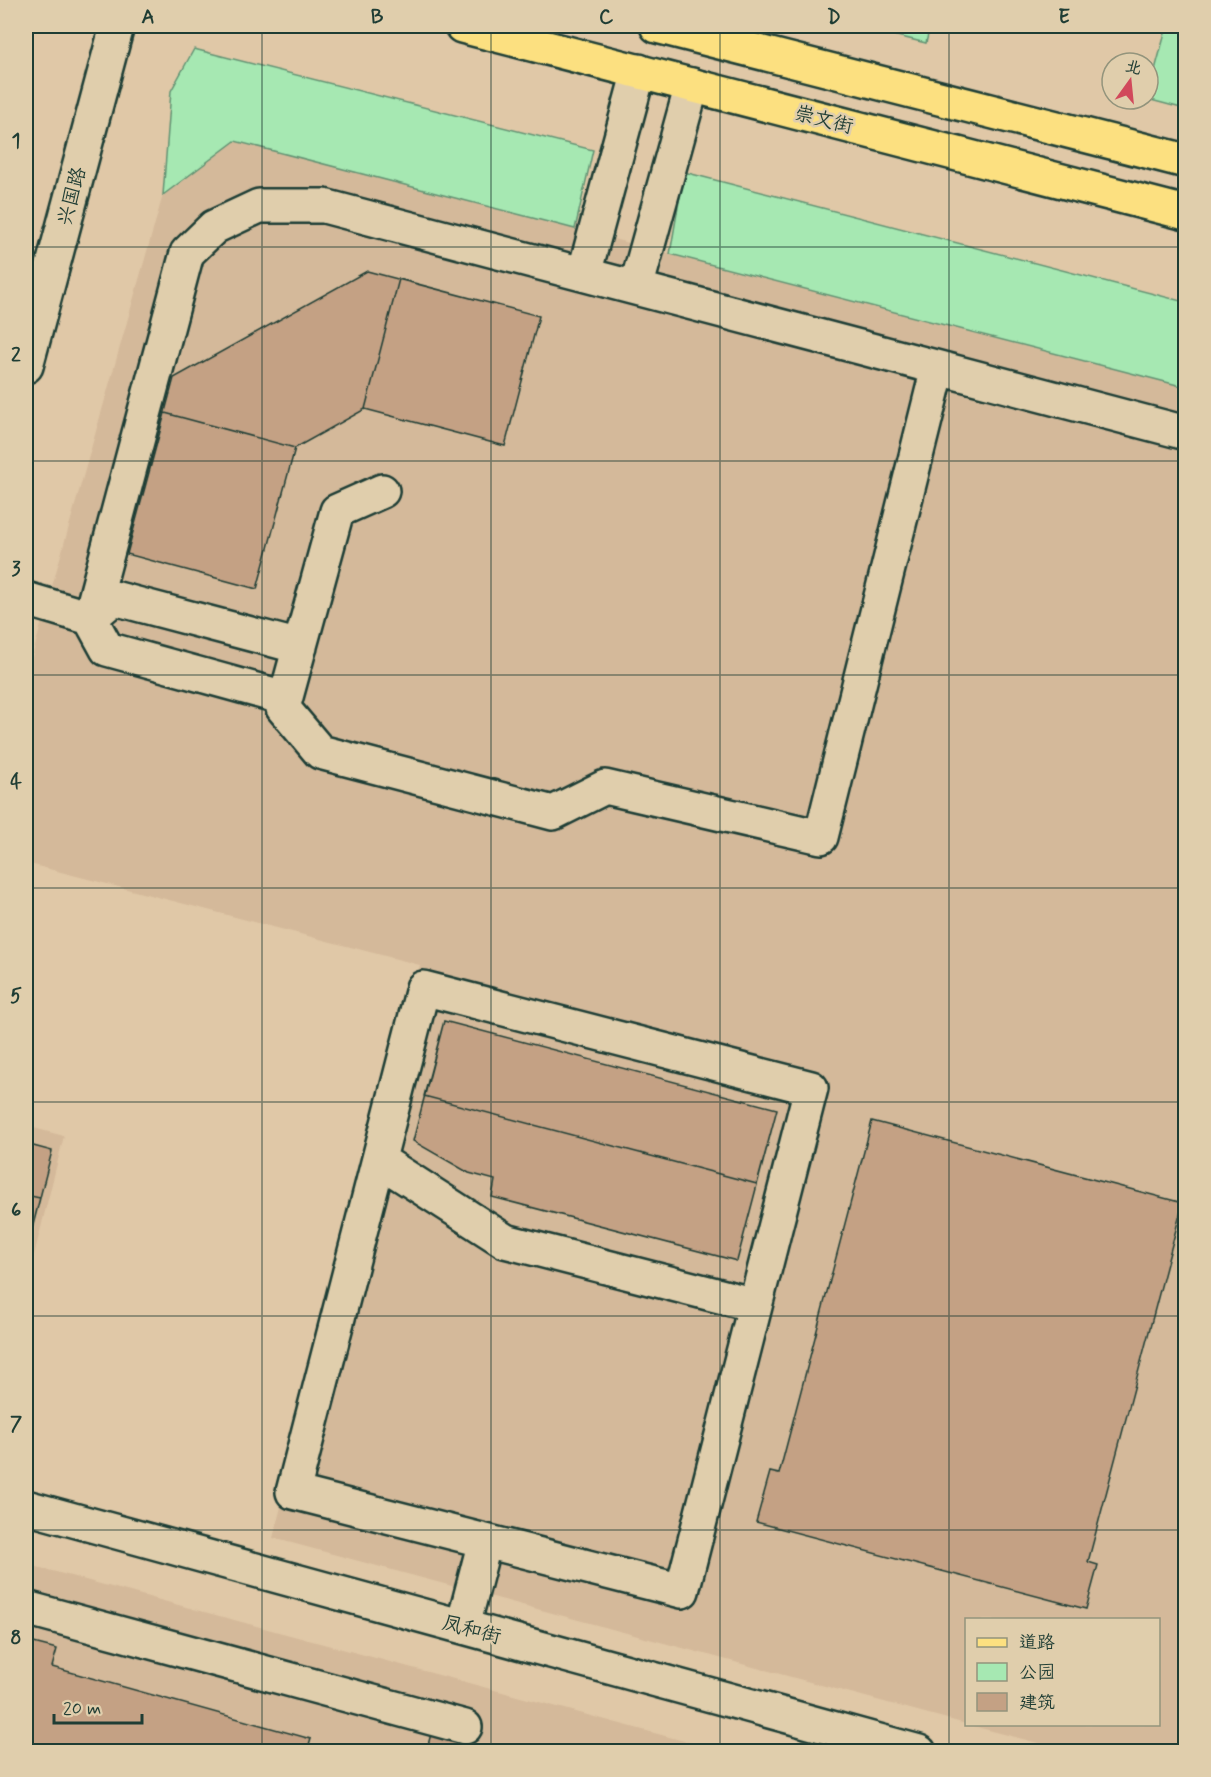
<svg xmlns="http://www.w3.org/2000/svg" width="1211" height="1777" font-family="Mynerve,'LXGW WenKai TC',sans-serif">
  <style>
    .built { fill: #d4b99a }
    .green { fill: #a6e8b2; stroke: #629273; stroke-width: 1.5 }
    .building { fill: #c4a184; stroke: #1f3d34; stroke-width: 1.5 }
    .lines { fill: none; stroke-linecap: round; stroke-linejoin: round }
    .minor-casing { stroke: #1f3d34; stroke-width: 38 }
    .major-casing { stroke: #1f3d34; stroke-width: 38 }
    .minor { stroke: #e0ceac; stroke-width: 33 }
    .major { stroke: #fce080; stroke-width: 33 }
    .grid { fill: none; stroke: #1f3d34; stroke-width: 1.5; stroke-opacity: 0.55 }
    .labels { text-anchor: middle; stroke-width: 5; stroke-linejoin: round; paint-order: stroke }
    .street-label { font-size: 20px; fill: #1f3d34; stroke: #e0ceac }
    .neatline { fill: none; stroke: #1f3d34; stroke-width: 2 }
    .grid-label { font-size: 20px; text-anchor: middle; font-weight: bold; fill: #1f3d34 }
  </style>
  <rect width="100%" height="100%" fill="#e0c8a7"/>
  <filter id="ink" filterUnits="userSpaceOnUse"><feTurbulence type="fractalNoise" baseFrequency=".0167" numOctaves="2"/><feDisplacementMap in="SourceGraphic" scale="12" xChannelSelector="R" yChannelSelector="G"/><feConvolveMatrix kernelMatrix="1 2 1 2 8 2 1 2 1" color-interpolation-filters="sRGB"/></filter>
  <g filter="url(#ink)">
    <path class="built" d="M 235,141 L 1185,387 L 1185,1751 L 1069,1751 L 969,1725 L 1158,1724 L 1158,1620 L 966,1620 L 966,1724 L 273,1538 L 420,965 L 26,863 L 26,678 L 163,195 Z
      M 26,1126 L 64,1136 L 26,1287 Z
      M 26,1564 L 721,1751 L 26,1751 Z"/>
    <path class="green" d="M 856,26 L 930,26 L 926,43 Z
      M 1167,26 L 1185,26 L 1185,109 L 1147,99 Z
      M 194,49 L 593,150 L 575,229 L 235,141 L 163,195 L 171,91 Z
      M 684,172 L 1185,302 L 1185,387 L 670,254 Z"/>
    <path class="building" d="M 367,271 L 539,316 L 505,446 L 365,409 L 295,448 L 257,589 L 127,554 L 174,378 Z
      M 399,279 L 539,316 L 505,446 L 365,409 Z
      M 165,413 L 295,448 L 257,589 L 127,554 Z
      M 444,1021 L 777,1109 L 737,1261 L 492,1197 L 495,1180 L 469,1173 L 413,1141 Z
      M 444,1021 L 777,1109 L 757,1184 L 424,1096 Z
      M 872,1121 L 1183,1203 L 1088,1562 L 1098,1565 L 1086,1609 L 756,1522 L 770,1472 L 779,1474 Z
      M 26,1144 L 52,1151 L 26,1252 Z
      M 26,1195 L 40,1198 L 26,1252 Z
      M 26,1641 L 57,1649 L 52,1667 L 311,1739 L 307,1752 L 31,1752 L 32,1748 L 26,1746 Z
      M 431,1734 L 492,1752 L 426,1752 Z"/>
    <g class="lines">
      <defs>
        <path id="minor" d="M 584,274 L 639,71
          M 636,288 L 692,85
          M 26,366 L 117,26
          M 382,491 L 337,511 L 283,708 L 320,752 L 553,813 L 605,787 L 821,837 L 938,368
          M 26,599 L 90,618 L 187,253 L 214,227 L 259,206 L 324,206 L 1186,433
          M 285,698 L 107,649 L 90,618 L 114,598 L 300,647
          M 423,988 L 811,1088 L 682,1591 L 293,1492 Z
          M 379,1160 L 505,1241 L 755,1305
          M 26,1507 L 919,1752
          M 26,1608 L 465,1727
          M 463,1626 L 485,1541"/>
        <path id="major" d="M 462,26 L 1186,213
          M 657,26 L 1186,161"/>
      </defs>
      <use href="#minor" class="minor-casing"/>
      <use href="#major" class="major-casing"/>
      <use href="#minor" class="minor"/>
      <use href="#major" class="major"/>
    </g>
  </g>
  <path class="grid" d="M 262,26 L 262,1752M 491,26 L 491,1752M 720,26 L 720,1752M 949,26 L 949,1752M 26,247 L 1186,247M 26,461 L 1186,461M 26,675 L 1186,675M 26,888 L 1186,888M 26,1102 L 1186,1102M 26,1316 L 1186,1316M 26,1530 L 1186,1530"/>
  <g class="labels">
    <g class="street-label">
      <text transform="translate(824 119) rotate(14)" y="7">崇文街</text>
      <text transform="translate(71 196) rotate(-75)" y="7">兴国路</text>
      <text transform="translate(472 1629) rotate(15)" y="7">凤和街</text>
    </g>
  </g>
  <rect width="1211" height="1777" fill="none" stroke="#e0ceac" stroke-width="66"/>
  <rect x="965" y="1618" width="195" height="108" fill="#e0ceac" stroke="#93947c" stroke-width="1.5"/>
  <rect x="977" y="1638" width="30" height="9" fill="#fce080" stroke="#93947c" stroke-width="1.5"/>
  <text x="1019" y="1648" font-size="18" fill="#1f3d34">道路</text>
  <rect x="977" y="1663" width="30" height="18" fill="#a6e8b2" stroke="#93947c" stroke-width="1.5"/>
  <text x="1019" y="1678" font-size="18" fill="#1f3d34">公园</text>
  <rect x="977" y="1693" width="30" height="18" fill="#c4a184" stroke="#93947c" stroke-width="1.5"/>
  <text x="1019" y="1708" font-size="18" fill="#1f3d34">建筑</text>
  <g transform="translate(1130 81) rotate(15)"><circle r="28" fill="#e0ceac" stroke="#93947c" stroke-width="1.5"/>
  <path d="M0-4.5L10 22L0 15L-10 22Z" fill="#d1495b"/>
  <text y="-9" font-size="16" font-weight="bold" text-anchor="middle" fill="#1f3d34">北</text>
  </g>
  <path d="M54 1714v9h88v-9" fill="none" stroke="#1f3d34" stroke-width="3"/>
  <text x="63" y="1714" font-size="18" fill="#1f3d34" stroke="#e0ceac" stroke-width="4.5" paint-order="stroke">20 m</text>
  <rect x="33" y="33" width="1145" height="1711" class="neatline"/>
  <g class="grid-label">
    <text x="148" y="23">A</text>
    <text x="377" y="23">B</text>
    <text x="606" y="23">C</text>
    <text x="834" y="23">D</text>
    <text x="1064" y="23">E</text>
    <text x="16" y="147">1</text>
    <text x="16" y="361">2</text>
    <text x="16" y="575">3</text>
    <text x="16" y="788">4</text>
    <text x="16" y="1002">5</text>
    <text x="16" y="1216">6</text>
    <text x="16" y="1430">7</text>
    <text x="16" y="1644">8</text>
  </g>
</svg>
